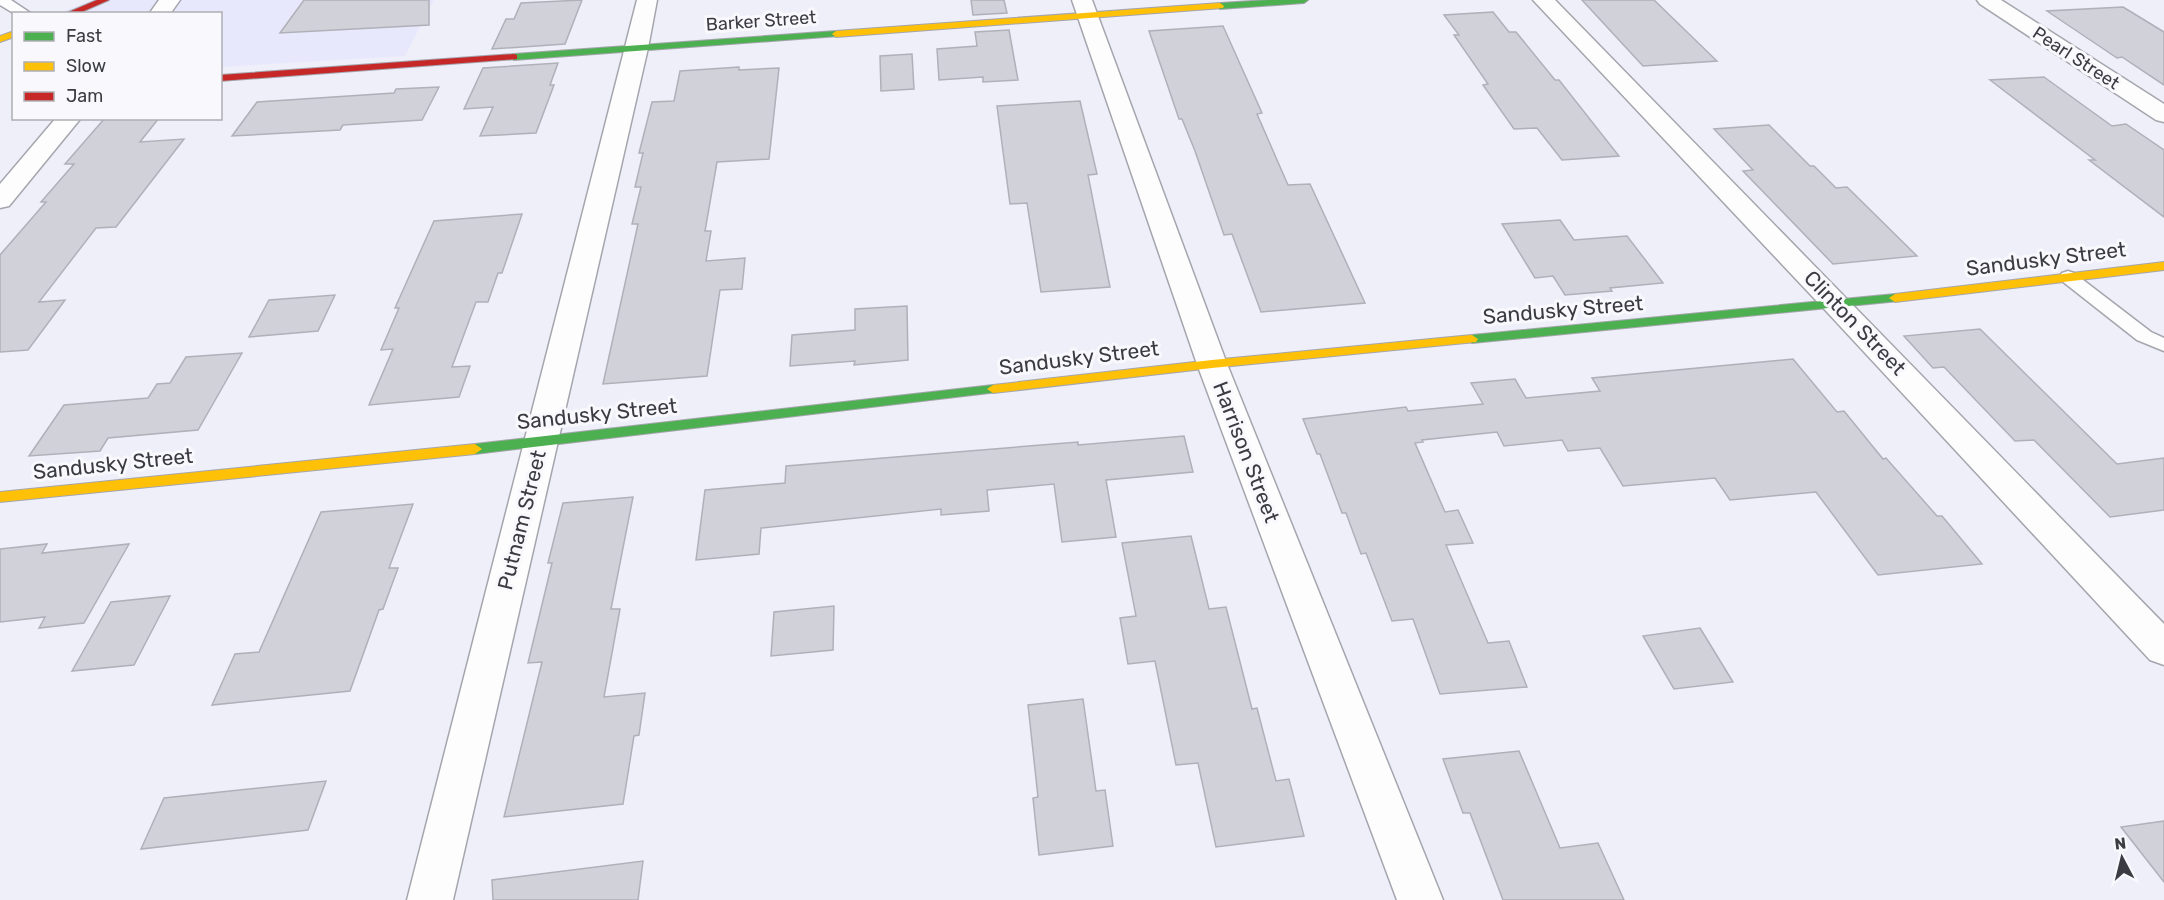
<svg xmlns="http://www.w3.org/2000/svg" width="2164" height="900" font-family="Rubik,sans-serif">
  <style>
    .built { fill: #e7e8fc }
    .building { fill: #d1d1da; stroke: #b0b0b9; stroke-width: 1.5 }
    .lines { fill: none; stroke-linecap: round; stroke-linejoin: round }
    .lane-casing { stroke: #a5a5ad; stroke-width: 3 }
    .street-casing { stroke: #a5a5ad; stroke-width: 3 }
    .fast-casing { stroke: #a5a5ad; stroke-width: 2 }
    .slow-casing { stroke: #a5a5ad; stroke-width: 2 }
    .jam-casing { stroke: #a5a5ad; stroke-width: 2 }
    .lane { fill: #fdfdfe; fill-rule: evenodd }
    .street { fill: #fdfdfe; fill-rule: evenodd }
    .fast { fill: #4caf50; fill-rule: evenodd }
    .slow { fill: #ffc107; fill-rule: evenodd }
    .jam { fill: #c62828; fill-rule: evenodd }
    .labels { text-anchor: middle; stroke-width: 6; stroke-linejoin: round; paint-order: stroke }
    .far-street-label { font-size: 18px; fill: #3b3b43; stroke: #f9f9fd }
    .street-label { font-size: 21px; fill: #3b3b43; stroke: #f9f9fd }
  </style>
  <rect width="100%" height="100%" fill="#efeffa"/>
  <path class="built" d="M 93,0 L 434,0 L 405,56 L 221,67 L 220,14 L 56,14 Z"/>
  <path class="building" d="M 304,0 L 429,0 L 429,25 L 280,33 Z
    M 582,0 L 565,44 L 492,49 L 506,19 L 514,19 L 521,3 Z
    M 971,0 L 1004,0 L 1007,13 L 973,15 Z
    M 1582,0 L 1654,0 L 1717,61 L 1643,66 Z
    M 2123,7 L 2164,32 L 2164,85 L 2122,57 L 2117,58 L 2047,11 Z
    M 1493,12 L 1509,32 L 1516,32 L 1555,80 L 1559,80 L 1619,156 L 1562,160 L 1537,128 L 1514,129 L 1483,85 L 1488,84 L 1454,35 L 1459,35 L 1444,15 Z
    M 1223,26 L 1262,113 L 1257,114 L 1288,185 L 1310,184 L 1365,303 L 1261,312 L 1232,234 L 1224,235 L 1195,151 L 1182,119 L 1179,119 L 1149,31 Z
    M 1009,30 L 1018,80 L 983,82 L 983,77 L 939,80 L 937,49 L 977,46 L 975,32 Z
    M 912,54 L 914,89 L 881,91 L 880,56 Z
    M 558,63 L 550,85 L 554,85 L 536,133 L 480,136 L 493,107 L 464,109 L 483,68 Z
    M 739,67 L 739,70 L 779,68 L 769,159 L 717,162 L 705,231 L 711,231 L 706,261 L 745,258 L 742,289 L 720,290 L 707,376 L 603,384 L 638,224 L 632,224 L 641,187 L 635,187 L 643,153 L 639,153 L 652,102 L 674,101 L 680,71 Z
    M 2044,77 L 2112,126 L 2126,124 L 2164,150 L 2164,217 L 2089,160 L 2095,160 L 1990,80 Z
    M 439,87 L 422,120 L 343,125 L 340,130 L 232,136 L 257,102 L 394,93 L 396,89 Z
    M 1080,101 L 1097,174 L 1088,175 L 1110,287 L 1041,292 L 1027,203 L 1010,204 L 997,106 Z
    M 105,118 L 159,118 L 140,142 L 184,139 L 116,227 L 96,228 L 39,302 L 65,300 L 28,350 L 0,352 L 0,255 L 46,202 L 41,202 L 74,164 L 65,164 Z
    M 1769,125 L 1810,166 L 1814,166 L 1836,188 L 1847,187 L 1917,256 L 1833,264 L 1743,171 L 1753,170 L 1714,129 Z
    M 522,214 L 502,273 L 498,273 L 488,302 L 476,302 L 452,367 L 470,366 L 459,397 L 369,405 L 393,349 L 381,350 L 399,308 L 395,308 L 434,221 Z
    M 1560,220 L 1574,240 L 1627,236 L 1663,283 L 1610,288 L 1612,291 L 1565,295 L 1553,276 L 1535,278 L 1502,224 Z
    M 335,295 L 318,331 L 249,337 L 269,300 Z
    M 907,306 L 908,360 L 854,365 L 855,361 L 790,366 L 792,335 L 855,330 L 855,309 Z
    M 1980,329 L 2117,464 L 2164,458 L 2164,510 L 2110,517 L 2034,440 L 2015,441 L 1944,367 L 1933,368 L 1904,336 Z
    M 242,353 L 198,430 L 108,438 L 100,451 L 29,456 L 64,405 L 148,398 L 157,384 L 170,383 L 186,357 Z
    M 1793,359 L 1837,412 L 1844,411 L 1883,459 L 1886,458 L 1937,516 L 1942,516 L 1982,564 L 1878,575 L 1816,492 L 1730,500 L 1715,478 L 1623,486 L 1600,448 L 1568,451 L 1562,440 L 1504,446 L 1497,432 L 1422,440 L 1423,442 L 1415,443 L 1445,512 L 1458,510 L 1473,543 L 1446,545 L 1488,643 L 1509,641 L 1527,687 L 1440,694 L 1413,619 L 1392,621 L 1366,553 L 1361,554 L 1346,513 L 1342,513 L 1320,454 L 1317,454 L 1303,419 L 1406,407 L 1408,411 L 1483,404 L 1471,383 L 1515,379 L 1526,398 L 1600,391 L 1592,378 Z
    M 1184,436 L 1193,472 L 1106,480 L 1116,537 L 1062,542 L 1054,484 L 987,490 L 989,511 L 941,515 L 941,509 L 761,528 L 759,554 L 696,560 L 705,490 L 785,483 L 786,466 L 1078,442 L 1078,445 Z
    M 633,497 L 611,609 L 620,609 L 604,697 L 645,693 L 639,735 L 634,736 L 623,804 L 504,817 L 542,662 L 528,663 L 552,563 L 548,563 L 563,503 Z
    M 413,504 L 389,568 L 398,568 L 383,609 L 379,610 L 350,691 L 212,705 L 235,654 L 259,652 L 321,512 Z
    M 1191,536 L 1209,609 L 1226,607 L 1252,709 L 1257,708 L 1276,781 L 1289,779 L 1304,836 L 1216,847 L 1198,763 L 1176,765 L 1155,661 L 1128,664 L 1120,618 L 1136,616 L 1122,543 Z
    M 47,544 L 42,553 L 129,544 L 84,623 L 39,628 L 45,617 L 0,622 L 0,549 Z
    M 170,596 L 134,665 L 72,671 L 111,602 Z
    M 834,606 L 833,650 L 771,656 L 774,612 Z
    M 1700,628 L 1733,682 L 1674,689 L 1643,636 Z
    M 1083,699 L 1096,791 L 1105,790 L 1113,846 L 1039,855 L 1033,798 L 1038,797 L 1028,705 Z
    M 1519,751 L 1560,848 L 1598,843 L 1624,900 L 1503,900 L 1470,813 L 1463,813 L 1443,759 Z
    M 326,781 L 308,830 L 141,849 L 164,798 Z
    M 2164,821 L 2164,882 L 2121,827 Z
    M 643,861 L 638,900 L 493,900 L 492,880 Z"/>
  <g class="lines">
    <defs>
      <path id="lane" d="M 0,0 L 11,0 L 32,14 L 15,14 L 0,5 Z
        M 2068,271 L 2074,273 L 2151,332 L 2164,338 L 2164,351 L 2137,340 L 2062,281 L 2059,277 L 2062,273 Z"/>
      <path id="street" d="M 159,0 L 180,0 L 170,14 L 149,14 Z
        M 637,0 L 657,0 L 648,48 L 453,900 L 407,900 Z
        M 1072,0 L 1092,0 L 1227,364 L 1443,900 L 1397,900 L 1197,364 Z
        M 1533,0 L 1555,0 L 2164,624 L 2164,665 L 2150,660 L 1827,312 Z
        M 1977,0 L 2001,0 L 2164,104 L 2164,122 L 2156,120 L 1980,4 Z
        M 56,118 L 81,118 L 9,206 L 0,208 L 0,184 Z"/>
      <path id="fast" d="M 1268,0 L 1308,0 L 1304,3 L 1220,9 L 1216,6 L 1220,3 Z
        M 836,31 L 839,32 L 839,36 L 514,60 L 509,57 L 514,54 Z
        M 1895,294 L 1899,295 L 1901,298 L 1899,301 L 1472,343 L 1466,339 L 1472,335 Z
        M 993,385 L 999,389 L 998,392 L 475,454 L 468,449 L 475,444 Z"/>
      <path id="slow" d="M 1220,3 L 1224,6 L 1223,8 L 836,37 L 832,34 L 836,31 Z
        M 14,31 L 14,37 L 0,42 L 0,36 Z
        M 2164,262 L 2164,270 L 1895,302 L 1889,298 L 1895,294 Z
        M 1472,335 L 1478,339 L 1476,342 L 1212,368 L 993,393 L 987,389 L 993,385 L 1212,360 Z
        M 475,444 L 482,449 L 475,454 L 0,502 L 0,492 Z"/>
      <path id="jam" d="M 97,0 L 109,0 L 77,14 L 64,14 Z
        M 514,54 L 517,55 L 517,59 L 220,81 L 220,75 Z"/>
    </defs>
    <use href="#lane" class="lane-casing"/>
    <use href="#street" class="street-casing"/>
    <use href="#fast" class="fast-casing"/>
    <use href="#slow" class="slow-casing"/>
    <use href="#jam" class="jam-casing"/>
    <use href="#lane" class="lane"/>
    <use href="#street" class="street"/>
    <use href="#fast" class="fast"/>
    <use href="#slow" class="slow"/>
    <use href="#jam" class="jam"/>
  </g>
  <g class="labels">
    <g class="far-street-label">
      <text transform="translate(761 21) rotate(-4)" y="6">Barker Street</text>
      <text transform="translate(2076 58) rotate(33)" y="6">Pearl Street</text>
    </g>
    <g class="street-label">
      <text transform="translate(2046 259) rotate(-7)" y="7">Sandusky Street</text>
      <text transform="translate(1563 310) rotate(-5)" y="7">Sandusky Street</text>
      <text transform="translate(1855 323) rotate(46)" y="7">Clinton Street</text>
      <text transform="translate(1079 358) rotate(-7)" y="7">Sandusky Street</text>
      <text transform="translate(597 414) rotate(-6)" y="7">Sandusky Street</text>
      <text transform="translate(1246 452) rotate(69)" y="7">Harrison Street</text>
      <text transform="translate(113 464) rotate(-6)" y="7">Sandusky Street</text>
      <text transform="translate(522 520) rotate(-76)" y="7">Putnam Street</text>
    </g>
  </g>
  <rect x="12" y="12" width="210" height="108" fill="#f9f9fd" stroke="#adadb3" stroke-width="1.5"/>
  <rect x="24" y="32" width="30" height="9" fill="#4caf50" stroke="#adadb3" stroke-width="1.5"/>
  <text x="66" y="42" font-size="18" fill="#3b3b43">Fast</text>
  <rect x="24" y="62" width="30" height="9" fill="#ffc107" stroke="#adadb3" stroke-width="1.5"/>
  <text x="66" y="72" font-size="18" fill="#3b3b43">Slow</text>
  <rect x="24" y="92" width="30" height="9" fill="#c62828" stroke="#adadb3" stroke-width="1.5"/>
  <text x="66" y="102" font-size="18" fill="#3b3b43">Jam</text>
  <g transform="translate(2122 858) rotate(353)" stroke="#f9f9fd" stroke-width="4.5" paint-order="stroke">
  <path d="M0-4.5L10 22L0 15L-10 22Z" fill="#3b3b43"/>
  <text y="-9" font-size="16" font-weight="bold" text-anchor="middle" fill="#3b3b43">N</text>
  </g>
</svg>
